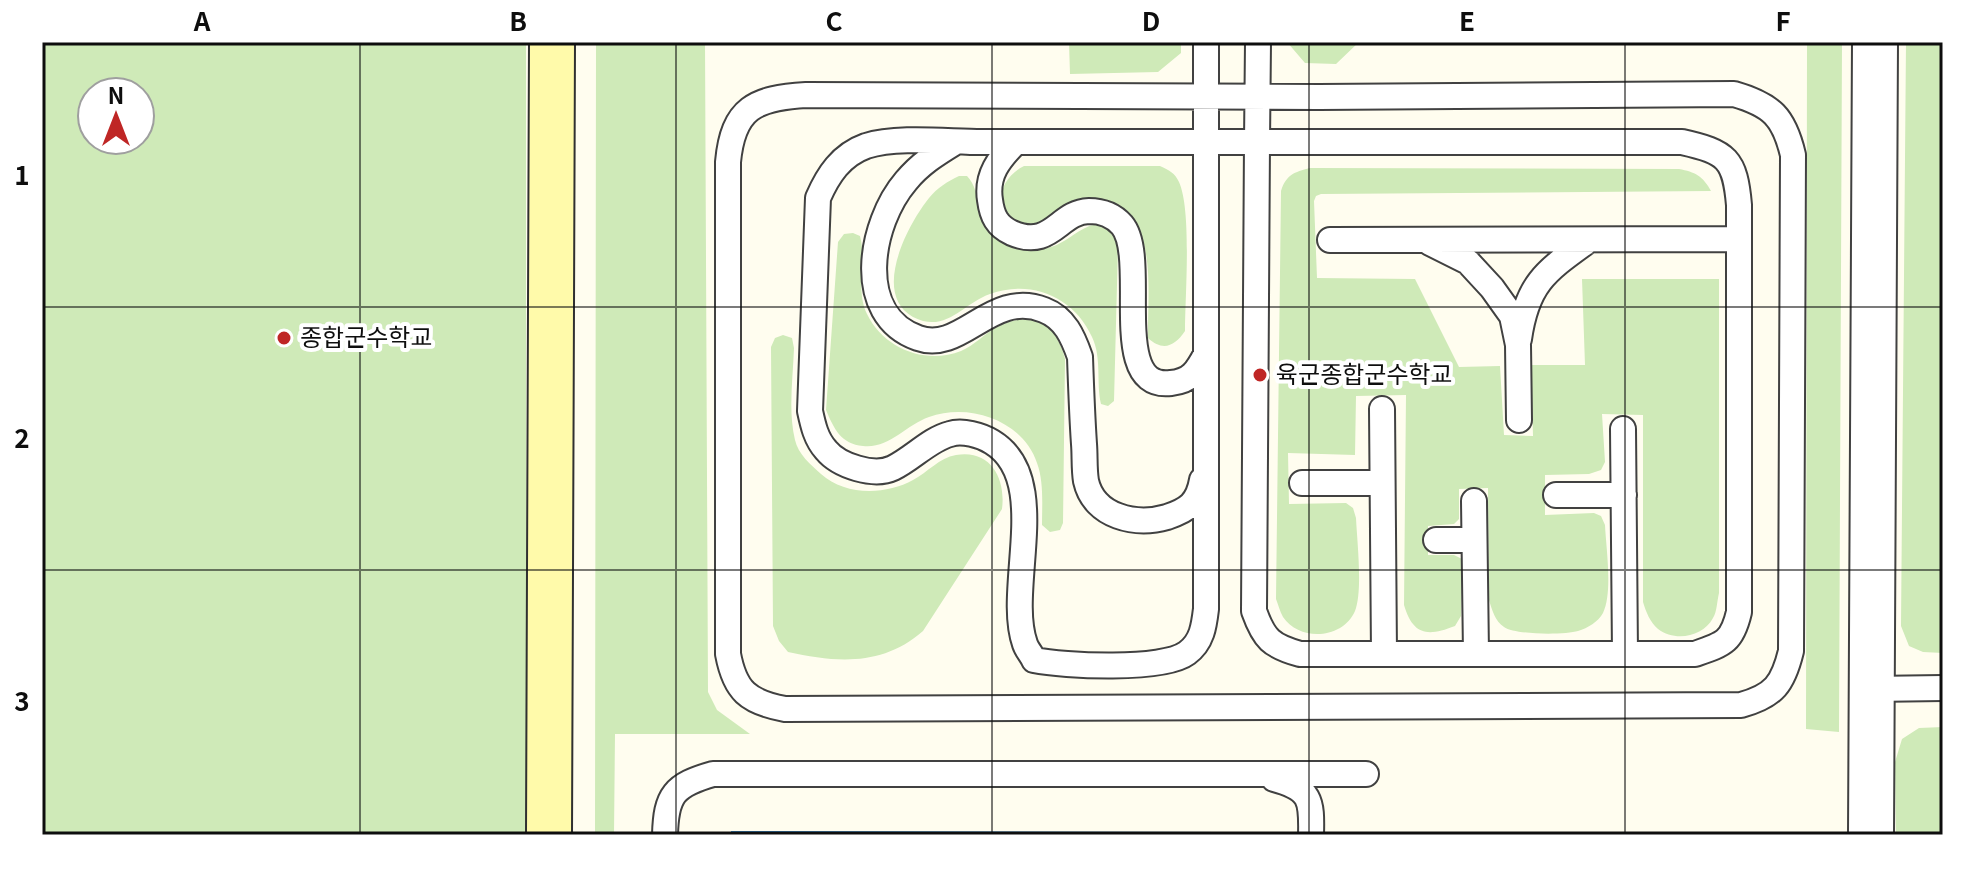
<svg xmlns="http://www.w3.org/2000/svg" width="1985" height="877" font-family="Georgia,'Noto Sans KR',serif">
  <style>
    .green { fill: #cfeab8; fill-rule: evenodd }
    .water { fill: #b3daf7; stroke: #3a8bce; stroke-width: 2 }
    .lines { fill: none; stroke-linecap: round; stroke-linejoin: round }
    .lane-casing { stroke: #414141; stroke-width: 28 }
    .street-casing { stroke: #414141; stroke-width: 48 }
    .secondary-casing { stroke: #303030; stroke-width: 48 }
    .lane { stroke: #fff; stroke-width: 24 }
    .street { stroke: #fff; stroke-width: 44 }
    .secondary { stroke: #fffaaa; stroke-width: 44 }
    .grid { fill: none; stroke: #0e0e0e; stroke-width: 2; stroke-opacity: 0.55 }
    .poi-dot { fill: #bf2625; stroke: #fff; stroke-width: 3 }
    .labels { text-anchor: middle; stroke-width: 8; stroke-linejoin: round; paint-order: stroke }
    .poi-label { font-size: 24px; fill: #0e0e0e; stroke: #fff; text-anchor: start }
    .neatline { fill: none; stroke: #0e0e0e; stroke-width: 3 }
    .grid-label { font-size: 26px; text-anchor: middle; font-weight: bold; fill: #0e0e0e }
  </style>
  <rect width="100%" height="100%" fill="#fffdef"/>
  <path class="green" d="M 42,42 L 526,42 L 526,835 L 42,835 ZM 92,92 L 140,92 L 140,140 L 92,140 Z
    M 596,42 L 705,42 L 708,692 L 717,710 L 750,734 L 615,734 L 614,835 L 595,835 Z
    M 1069,42 L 1181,42 L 1181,53 L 1158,72 L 1070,74 Z
    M 1287,42 L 1359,42 L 1336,64 L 1305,63 Z
    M 1807,42 L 1842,42 L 1839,732 L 1806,729 Z
    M 1906,42 L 1943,42 L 1943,653 L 1923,652 L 1909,646 L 1901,626 Z
    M 1024,166 L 1160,166 C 1169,170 1175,173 1179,182 C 1192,211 1185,296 1185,331 C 1175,346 1163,352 1148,338 C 1147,296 1159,217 1109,201 C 1095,197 1081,196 1068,203 C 1052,211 1040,231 1019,222 C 990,209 1000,178 1024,166 Z
    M 1310,168 L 1679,169 C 1695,172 1703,176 1711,191 L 1321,194 L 1316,196 L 1314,201 L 1317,278 L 1415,279 L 1459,367 L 1500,366 L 1504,435 L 1533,436 L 1531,365 L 1585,365 L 1582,279 L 1719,279 L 1719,593 C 1717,601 1717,612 1713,618 C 1703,637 1675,642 1658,629 C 1650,622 1646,612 1643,602 L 1643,415 L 1602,414 L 1605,462 L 1601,470 L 1589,474 L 1545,475 L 1545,515 L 1594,513 L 1601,516 L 1605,525 C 1606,548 1613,592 1603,613 C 1598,622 1588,628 1578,631 C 1565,635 1515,635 1504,627 C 1495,621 1492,610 1489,600 L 1488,488 L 1459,489 L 1459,519 L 1454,524 L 1428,526 L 1428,555 L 1454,555 L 1462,559 L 1461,616 L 1455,626 C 1427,637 1413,635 1404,605 L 1406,395 L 1356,396 L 1355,455 L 1288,453 L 1289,504 L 1346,503 L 1353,508 L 1356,518 C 1357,540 1363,591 1355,611 C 1343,639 1300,642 1283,617 C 1280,612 1278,604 1276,599 L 1281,191 C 1286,175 1294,172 1310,168 Z
    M 959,176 L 967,176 C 983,193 975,221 994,237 C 1009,250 1036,253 1054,246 C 1077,238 1101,202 1118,246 L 1114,401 L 1108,406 L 1101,404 C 1096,382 1102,358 1092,337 C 1074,297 1031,279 990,294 C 962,304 946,334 913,317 C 871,294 908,224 929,198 C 937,188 948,181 959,176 Z
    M 853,233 L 860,236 C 867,262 855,289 867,314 C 884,349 926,365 961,351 C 975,345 984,334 997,327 C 1031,309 1057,323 1065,359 L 1063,523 L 1060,530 L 1050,532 L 1042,525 C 1042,505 1044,482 1037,463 C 1023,421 970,402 929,417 C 906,425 889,449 863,446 C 841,444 834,429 826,410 L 838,242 L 844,234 Z
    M 783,335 L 792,338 L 794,348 C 793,378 788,411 795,440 C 798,454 811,465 821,474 C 845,496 886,495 913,480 C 928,472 939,458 956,455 C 991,449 1006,479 1002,509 L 923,631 C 883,666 838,663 788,652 L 779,641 L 773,626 L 771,347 L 775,338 Z
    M 1943,727 L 1943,835 L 1896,835 L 1895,762 L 1902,739 L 1919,728 Z"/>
  <path class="water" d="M 732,832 L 1220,833 L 1220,835 L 732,835 Z"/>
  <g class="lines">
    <defs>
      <path id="lane" d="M 1206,42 C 1206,231 1206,420 1206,609 C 1204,626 1202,642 1187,653 C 1163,671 1064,666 1034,660 C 1032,655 1027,650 1025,644 C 1005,588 1053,479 992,442 C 981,435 962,430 950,434 C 930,439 912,459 893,468 C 874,477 839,466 826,450 C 816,439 813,425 810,411 L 818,198 C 828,175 841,155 866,146 C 898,136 948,142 982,142 C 1074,142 1165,142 1257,142 L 1682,142 C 1727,152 1735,159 1739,205 L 1739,612 C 1732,642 1724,644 1695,654 L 1300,654 C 1271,646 1264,639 1254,611 L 1257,142 L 1258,42
        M 1734,94 C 1772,105 1784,117 1793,155 L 1791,651 C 1783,684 1774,696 1741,705 L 785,709 C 748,702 735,691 728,654 L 728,162 C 733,108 755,98 806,95 L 1319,97 Z
        M 1016,142 C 999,159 986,175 990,200 C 992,216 997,226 1012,233 C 1052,250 1058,212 1089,211 C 1102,211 1114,216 1122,225 C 1150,258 1107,391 1171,383 C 1191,381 1197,371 1206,354
        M 954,143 C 936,154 920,164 906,181 C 870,223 853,315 918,338 C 962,354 991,289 1044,310 C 1065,318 1073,337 1080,357 C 1081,386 1082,415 1084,444 C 1085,456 1084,469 1086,481 C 1094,517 1136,526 1167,517 C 1188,510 1198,503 1202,480
        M 1330,240 L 1739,239
        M 1430,243 L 1468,262 L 1492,288 L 1512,316 L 1518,345 L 1519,420
        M 1519,339 C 1527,283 1546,271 1589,240
        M 1382,409 L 1384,654
        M 1623,429 L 1625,654
        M 1302,483 L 1382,483
        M 1556,495 L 1624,495
        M 1474,501 L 1476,654
        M 1436,540 L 1474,540
        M 1871,689 L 1943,688
        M 1274,779 C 1311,789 1312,800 1311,835
        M 665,835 C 666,795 674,785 713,774 L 1366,774"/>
      <path id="street" d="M 1871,835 L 1875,42"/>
      <path id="secondary" d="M 549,835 L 552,42"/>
    </defs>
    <use href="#lane" class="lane-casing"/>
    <use href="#street" class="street-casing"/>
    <use href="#secondary" class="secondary-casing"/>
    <use href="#lane" class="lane"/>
    <use href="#street" class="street"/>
    <use href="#secondary" class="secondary"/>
  </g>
  <path class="grid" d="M 360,42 L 360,835M 676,42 L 676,835M 992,42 L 992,835M 1309,42 L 1309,835M 1625,42 L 1625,835M 42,307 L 1943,307M 42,570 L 1943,570"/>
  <g class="poi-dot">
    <circle cx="284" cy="338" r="8"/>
    <circle cx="1260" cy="375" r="8"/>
  </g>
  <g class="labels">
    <g class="poi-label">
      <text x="300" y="346">종합군수학교</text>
      <text x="1276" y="383">육군종합군수학교</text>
    </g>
  </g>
  <rect width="1985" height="877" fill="none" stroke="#ffffff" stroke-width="88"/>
  <g transform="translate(116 116)"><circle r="38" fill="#ffffff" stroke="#9f9f9f" stroke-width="2"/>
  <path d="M0-6L14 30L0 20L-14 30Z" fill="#bf2625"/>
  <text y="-12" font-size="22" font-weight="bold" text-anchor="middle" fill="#0e0e0e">N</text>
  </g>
  <rect x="44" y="44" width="1897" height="789" class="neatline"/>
  <g class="grid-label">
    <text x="202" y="31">A</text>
    <text x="518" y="31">B</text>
    <text x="834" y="31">C</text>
    <text x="1151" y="31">D</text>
    <text x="1467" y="31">E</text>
    <text x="1783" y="31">F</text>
    <text x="22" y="185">1</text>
    <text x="22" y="448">2</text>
    <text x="22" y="711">3</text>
  </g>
</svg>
